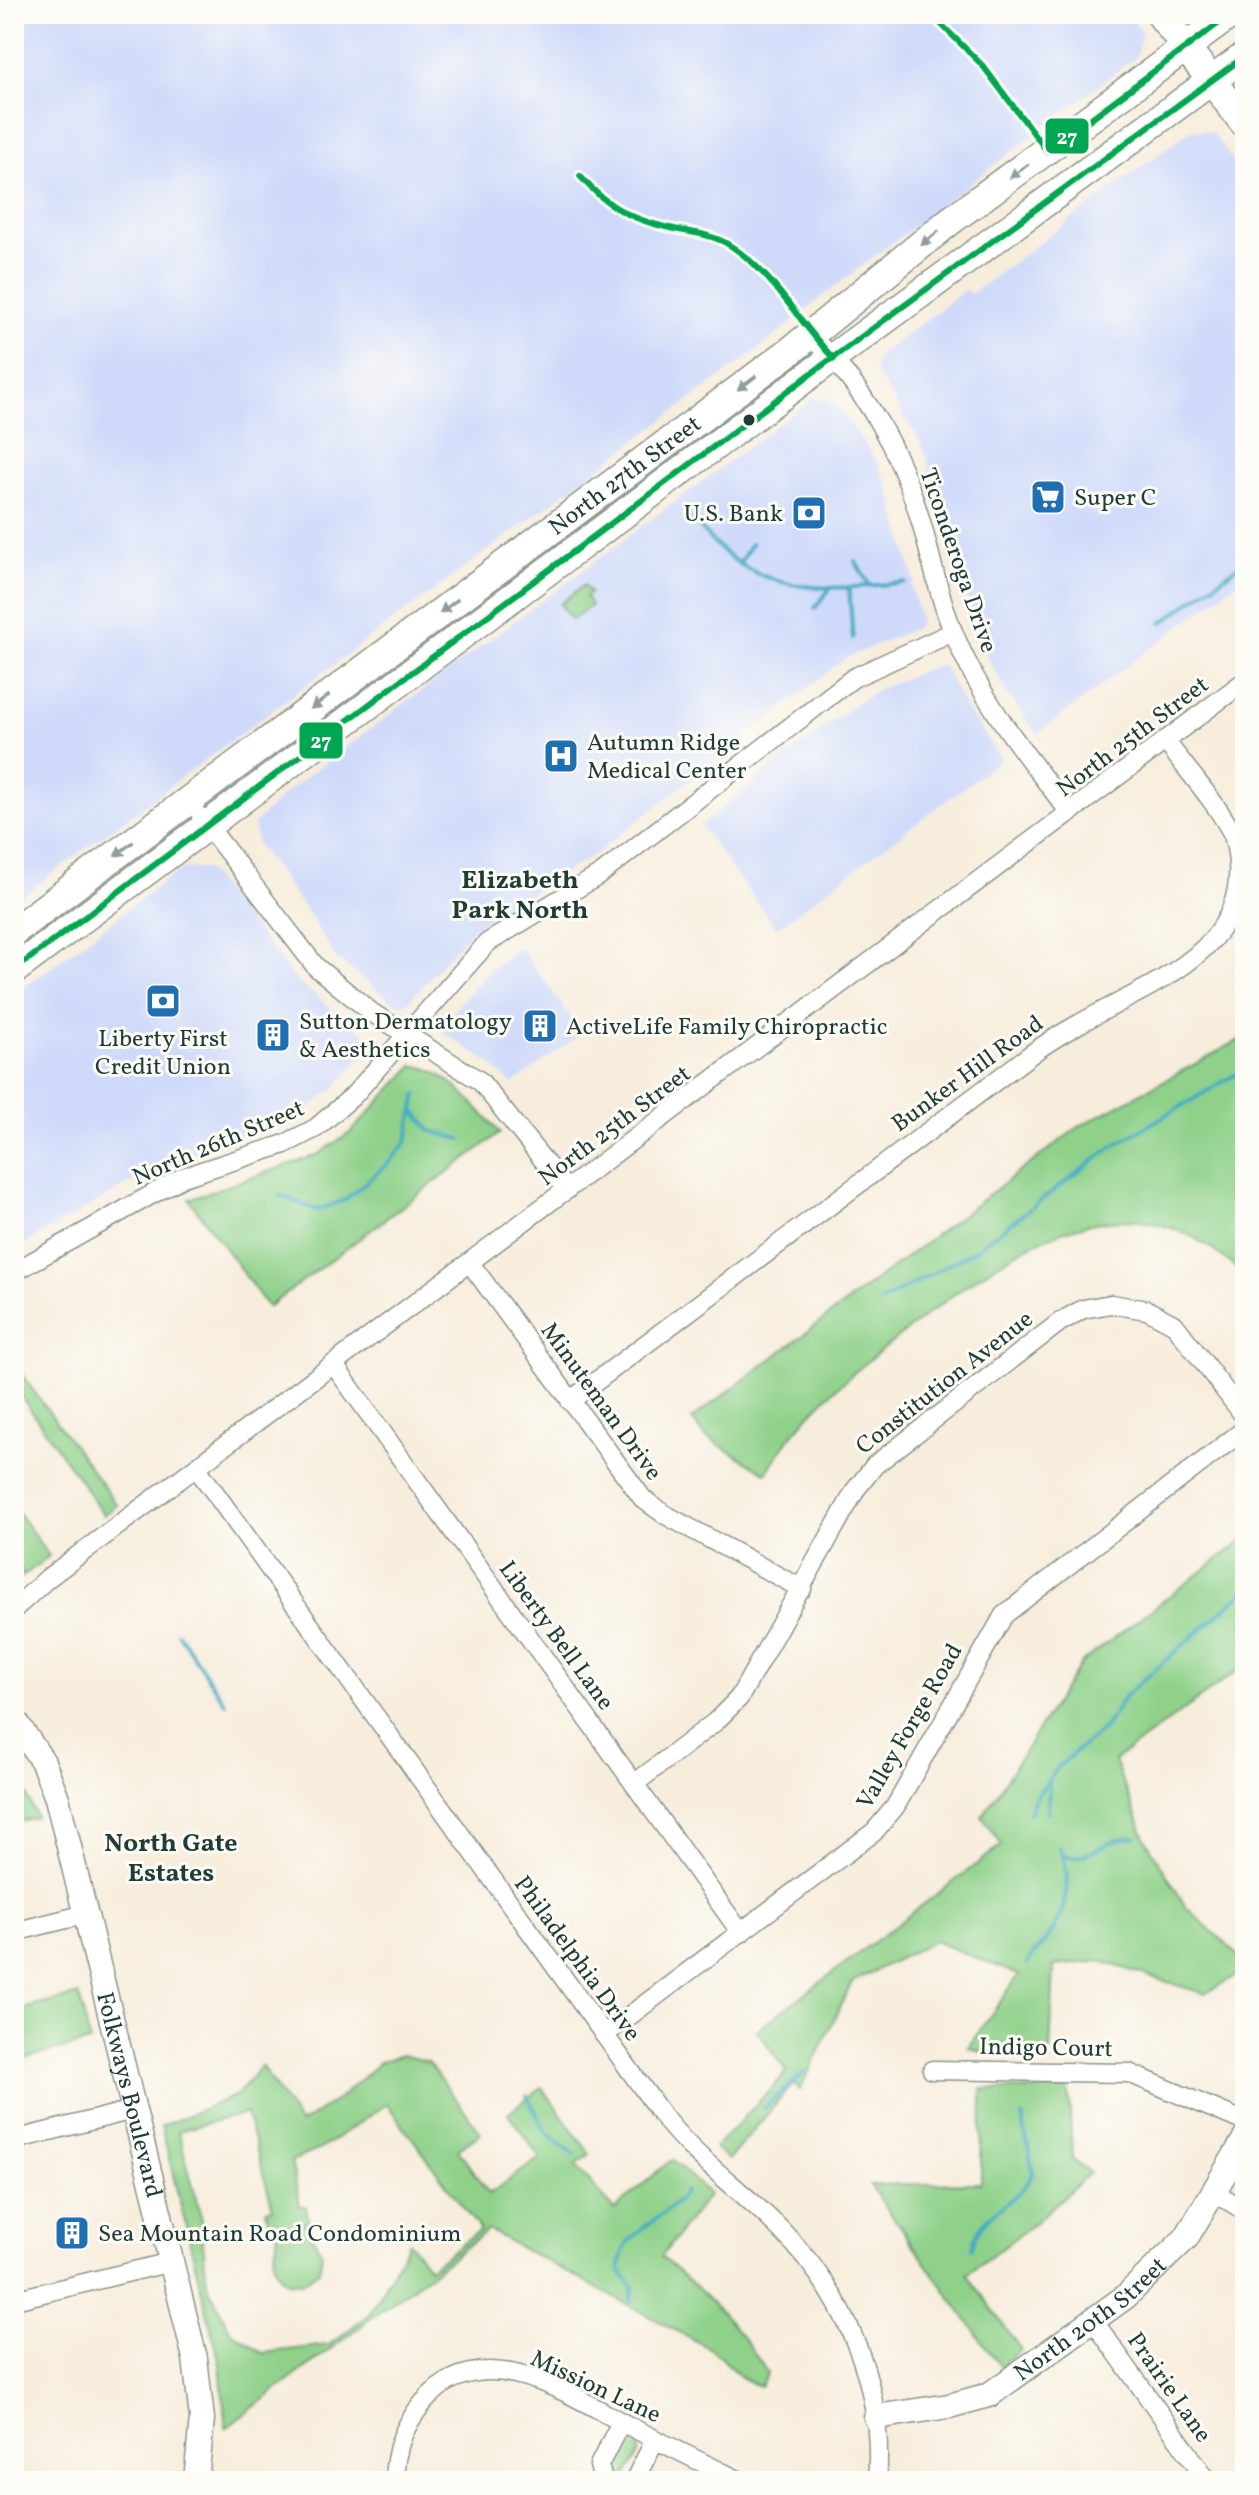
<svg xmlns="http://www.w3.org/2000/svg" width="1259" height="2495" font-family="Vollkorn,serif">
  <style>
    .built { fill: #cfdafa }
    .green { fill: #8fd18a; stroke: #57875f; stroke-width: 2; fill-rule: evenodd }
    .lines { fill: none; stroke-linecap: round; stroke-linejoin: round }
    .stream { stroke: #43abc2; stroke-width: 4 }
    .street-casing { stroke: #8b9588; stroke-width: 21 }
    .secondary-casing { stroke: #8b9588; stroke-width: 27 }
    .primary-casing { stroke: #8b9588; stroke-width: 31 }
    .street { stroke: #fff; stroke-width: 18 }
    .secondary { stroke: #fff; stroke-width: 24 }
    .primary { stroke: #fff; stroke-width: 28 }
    .bus-1-casing { stroke: #fdfcf7; stroke-width: 12 }
    .bus-1 { stroke: #00a651; stroke-width: 6 }
    .oneway { fill: #8f9e9a }
    .bus-dot { fill: #1f3d34; stroke: #fdfcf7; stroke-width: 3 }
    .labels { text-anchor: middle; stroke-width: 6; stroke-linejoin: round; paint-order: stroke }
    .street-label { font-size: 24px; fill: #1f3d34; stroke: #fdfcf7 }
    .poi-label { font-size: 24px; fill: #1f3d34; stroke: #fdfcf7; text-anchor: start }
    .neighbourhood-label { font-size: 26px; font-weight: bold; fill: #1f3d34; stroke: #fdfcf7 }
    .line-badge { stroke: #fdfcf7; stroke-width: 3 }
    .badge-label { font-size: 22px; text-anchor: middle; font-weight: bold; fill: #fff }
  </style>
  <rect width="100%" height="100%" fill="#fdfcf7"/>
  <filter id="ink" filterUnits="userSpaceOnUse"><feTurbulence type="fractalNoise" baseFrequency=".0125" numOctaves="2"/><feDisplacementMap in="SourceGraphic" scale="16" xChannelSelector="R" yChannelSelector="G"/><feConvolveMatrix kernelMatrix="1 2 1 2 8 2 1 2 1" color-interpolation-filters="sRGB"/></filter>
  <filter id="wash" filterUnits="userSpaceOnUse"><feTurbulence type="fractalNoise" baseFrequency=".006" numOctaves="4" result="noise"/><feDisplacementMap in="SourceGraphic" scale="32" xChannelSelector="R" yChannelSelector="G"/><feGaussianBlur stdDeviation="1.8" result="paint"/><feColorMatrix in="noise" values="0 0 0 0 0 0 0 0 0 0 0 0 0 0 0 0 0 1.4 0 .05"/><feComposite in="paint" operator="in"/></filter>
  <g filter="url(#wash)">
    <rect width="100%" height="100%" fill="#f7eddc"/>
    <path class="built" d="M 14,14 L 1128,14 L 1142,32 L 1136,57 L 833,288 L 763,346 L 14,902 Z
      M 1191,130 L 1212,132 L 1245,177 L 1245,577 L 1037,734 L 1005,690 L 981,644 L 923,446 L 874,369 L 877,357 L 966,289 L 971,294 Z
      M 814,398 L 830,400 L 845,416 L 877,462 L 891,493 L 915,582 L 911,584 L 920,620 L 916,628 L 846,658 L 598,852 L 473,929 L 406,1004 L 396,1004 L 336,959 L 308,913 L 257,845 L 254,824 L 287,791 Z
      M 938,665 L 944,667 L 965,707 L 1002,759 L 776,928 L 700,826 L 852,706 L 880,688 Z
      M 182,868 L 206,869 L 297,981 L 367,1036 L 371,1045 L 336,1087 L 294,1119 L 165,1163 L 14,1250 L 14,995 Z
      M 520,947 L 582,1033 L 512,1085 L 490,1063 L 444,1033 L 441,1027 L 485,974 Z"/>
    <path class="green" d="M 584,585 L 590,593 L 586,597 L 591,605 L 572,620 L 560,604 Z
      M 1245,1037 L 1245,1277 C 1131,1160 1011,1248 910,1328 C 852,1373 804,1409 766,1473 L 703,1435 L 692,1419 L 1080,1126 Z
      M 413,1066 C 442,1064 482,1113 500,1133 L 268,1307 L 189,1199 L 317,1155 L 351,1132 Z
      M 14,1364 L 117,1505 L 104,1515 L 14,1386 Z
      M 14,1507 L 49,1556 L 14,1583 L 23,1574 L 14,1561 Z
      M 1245,1539 L 1245,1665 L 1114,1761 L 1146,1840 L 1186,1907 L 1245,1962 L 1245,1970 L 1205,1994 L 1101,1961 L 1054,1966 L 1050,2052 L 980,2052 L 968,2047 L 1019,1975 L 934,1941 L 852,1982 L 800,2090 L 794,2083 L 728,2160 L 715,2148 L 787,2072 L 757,2030 L 1002,1845 L 982,1817 L 1081,1663 Z
      M 14,1765 L 36,1817 L 14,1823 Z
      M 79,1995 L 90,2042 L 14,2061 L 14,2011 Z
      M 402,2055 L 428,2062 L 481,2133 L 458,2150 L 489,2194 L 540,2158 L 508,2113 L 542,2088 L 590,2154 L 576,2165 L 614,2210 L 672,2159 L 709,2194 L 661,2257 C 703,2292 739,2325 767,2373 L 760,2387 L 741,2377 L 711,2349 L 488,2230 L 226,2428 L 220,2364 L 161,2126 L 237,2095 L 261,2066 L 300,2124 L 342,2096 L 380,2062 ZM 387,2104 L 480,2230 L 429,2268 L 409,2242 L 369,2314 L 329,2345 L 262,2353 L 230,2330 L 207,2284 L 202,2233 L 205,2232 L 178,2131 L 246,2113 L 273,2208 L 266,2210 L 270,2226 L 277,2224 C 282,2248 262,2264 287,2282 L 302,2283 L 320,2270 L 322,2254 L 304,2222 L 309,2221 L 306,2206 L 300,2206 L 291,2161 L 320,2149 Z
      M 982,2089 L 1069,2090 L 1072,2158 L 1090,2173 L 1032,2225 L 967,2274 L 1021,2350 L 1000,2366 L 870,2185 L 981,2183 Z
      M 628,2437 L 637,2440 L 640,2452 L 626,2477 L 616,2480 L 611,2477 C 606,2464 617,2444 628,2437 Z"/>
    <g class="lines">
      <path class="stream" d="M 692,517 C 748,596 818,593 905,582
        M 855,561 L 870,586
        M 739,564 L 751,544
        M 849,589 L 853,638
        M 815,608 L 830,589
        M 1162,623 L 1245,561
        M 414,1110 L 431,1131 L 461,1139
        M 279,1195 L 317,1210 L 345,1200 L 390,1162 L 407,1141 L 417,1094
        M 880,1302 L 975,1250 L 1113,1146 L 1245,1069
        M 178,1633 L 225,1703
        M 1048,1812 L 1049,1783
        M 1029,1813 L 1036,1797 L 1059,1766 L 1105,1727 L 1126,1695 L 1245,1591
        M 1064,1855 C 1090,1863 1106,1836 1135,1837
        M 1027,1964 C 1032,1954 1040,1947 1047,1939 C 1066,1914 1074,1876 1059,1847
        M 527,2096 L 547,2133 L 574,2154
        M 764,2108 L 804,2073
        M 972,2248 C 982,2205 1019,2207 1033,2172 L 1022,2117
        M 631,2300 L 633,2288 L 620,2270 C 617,2231 668,2220 685,2191"/>
    </g>
  </g>
  <g filter="url(#ink)">
    <g class="lines">
      <defs>
        <path id="street" d="M 810,336 C 864,386 901,452 921,522 C 932,560 939,598 954,634 C 981,701 1027,756 1070,813
          M 201,817 L 316,967 L 371,1012 L 480,1081 L 567,1190
          M 470,1263 L 643,1499 L 664,1514 L 802,1589
          M 14,1272 L 183,1177 L 285,1144 L 316,1128 L 353,1096 L 487,943 L 601,874 L 853,678 L 953,632
          M 334,1365 L 741,1933
          M 570,1401 L 1034,1052 C 1062,1032 1093,1016 1124,1000 C 1188,967 1259,927 1233,835 C 1216,801 1187,771 1165,740
          M 197,1468 L 662,2115 C 696,2160 742,2190 781,2230 C 847,2296 885,2388 877,2481
          M 14,1609 L 48,1578 L 1245,681
          M 634,1784 L 715,1722 L 739,1698 L 856,1489 L 875,1465 L 1060,1322 L 1083,1309 L 1111,1304 L 1147,1310 L 1175,1325 L 1245,1417
          M 14,1932 L 86,1914
          M 604,2035 L 874,1832 L 895,1807 L 1004,1615 L 1245,1429
          M 932,2070 L 1129,2073 L 1245,2122
          M 14,2140 L 133,2110
          M 1216,2193 L 1245,2211
          M 14,2300 L 171,2262
          M 1093,2320 L 1208,2481
          M 394,2481 C 395,2450 403,2426 423,2403 C 482,2333 569,2395 629,2426 C 666,2445 703,2463 740,2481
          M 603,2481 L 599,2465 L 621,2422
          M 634,2481 L 655,2440"/>
        <g id="secondary">
          <path id="s1" d="M 14,1719 L 43,1762 L 57,1798 L 195,2358 L 202,2419 L 196,2481"/>
          <path id="s2" d="M 876,2417 L 949,2406 L 989,2395 L 1125,2297 L 1186,2238 L 1245,2139"/>
        </g>
        <g id="primary">
          <path d="M 1160,14 L 1245,124"/>
          <path id="s3" d="M 14,931 L 793,349 L 950,221 L 1231,14"/>
          <path d="M 14,970 L 812,373 L 1245,56"/>
        </g>
      </defs>
      <use href="#street" class="street-casing"/>
      <use href="#secondary" class="secondary-casing"/>
      <use href="#primary" class="primary-casing"/>
      <use href="#street" class="street"/>
      <use href="#secondary" class="secondary"/>
      <use href="#primary" class="primary"/>
      <defs>
        <path id="bus-1" d="M 931,14 L 983,66 L 1047,151 L 1231,14
          M 580,176 C 608,209 637,222 679,230 C 695,233 712,235 726,243 C 772,270 798,322 834,359
          M 14,970 L 812,373 L 1245,56"/>
      </defs>
      <use href="#bus-1" class="bus-1-casing"/>
      <use href="#bus-1" class="bus-1"/>
    </g>
    <defs><path id="oneway-solid" d="M-6-.8H1V-3.2L6.5 0L1 3.2V.8H-6Z" transform="scale(2)"/></defs>
    <g class="oneway">
      <use href="#oneway-solid" transform="translate(1019 171) rotate(144)"/>
      <use href="#oneway-solid" transform="translate(930 238) rotate(141)"/>
      <use href="#oneway-solid" transform="translate(747 383) rotate(143)"/>
      <use href="#oneway-solid" transform="translate(449 606) rotate(143)"/>
      <use href="#oneway-solid" transform="translate(320 702) rotate(143)"/>
      <use href="#oneway-solid" transform="translate(124 849) rotate(143)"/>
    </g>
  </g>
  <defs>
    <symbol id="supermarket-square" viewBox="-11 -11 22 22"><rect x="-9" y="-9" width="18" height="18" rx="4" fill="#1f6fb2" stroke="#fdfcf7"/><path d="M-6-5.5h2.5l.6 2H6L4.5 2H-2.5L-4.4-4H-6ZM-1.5 3.2a1.3 1.3 0 1 0 .1 0ZM3 3.2a1.3 1.3 0 1 0 .1 0Z" fill="#fff"/></symbol>
    <symbol id="bank-square" viewBox="-11 -11 22 22"><rect x="-9" y="-9" width="18" height="18" rx="4" fill="#1f6fb2" stroke="#fdfcf7"/><path d="M-6-4H6V4H-6ZM0-2.3a2.3 2.3 0 1 0 0 4.6a2.3 2.3 0 1 0 0-4.6Z" fill="#fff"/></symbol>
    <symbol id="hospital-square" viewBox="-11 -11 22 22"><rect x="-9" y="-9" width="18" height="18" rx="4" fill="#1f6fb2" stroke="#fdfcf7"/><path d="M-5-5h3v3.5h4V-5h3V5h-3V1.5h-4V5h-3Z" fill="#fff"/></symbol>
    <symbol id="building-square" viewBox="-11 -11 22 22"><rect x="-9" y="-9" width="18" height="18" rx="4" fill="#1f6fb2" stroke="#fdfcf7"/><path d="M-4-6H4V6H1V3H-1V6H-4ZM-2.5-4.3h1.7v1.8h-1.7ZM.8-4.3h1.7v1.8H.8ZM-2.5-1h1.7V.8h-1.7ZM.8-1h1.7V.8H.8Z" fill="#fff"/></symbol>
  </defs>
  <g fill-rule="evenodd">
    <use href="#supermarket-square" x="1028" y="477" width="40" height="40"/>
    <use href="#bank-square" x="789" y="493" width="40" height="40"/>
    <use href="#hospital-square" x="541" y="736" width="40" height="40"/>
    <use href="#bank-square" x="143" y="981" width="40" height="40"/>
    <use href="#building-square" x="520" y="1006" width="40" height="40"/>
    <use href="#building-square" x="253" y="1015" width="40" height="40"/>
    <use href="#building-square" x="52" y="2213" width="40" height="40"/>
  </g>
  <circle class="bus-dot" cx="749" cy="420" r="7"/>
  <g class="labels">
    <g class="street-label">
      <text dy="8" stroke="none"><textPath href="#s3" startOffset="762">North 27th Street</textPath></text>
      <text transform="translate(959 560) rotate(71)" y="8">Ticonderoga Drive</text>
      <text transform="translate(1132 736) rotate(-37)" y="8">North 25th Street</text>
      <text transform="translate(967 1073) rotate(-36)" y="8">Bunker Hill Road</text>
      <text transform="translate(614 1125) rotate(-37)" y="8">North 25th Street</text>
      <text transform="translate(218 1142) rotate(-23)" y="8">North 26th Street</text>
      <text transform="translate(944 1382) rotate(-38)" y="8">Constitution Avenue</text>
      <text transform="translate(602 1401) rotate(54)" y="8">Minuteman Drive</text>
      <text transform="translate(557 1635) rotate(54)" y="8">Liberty Bell Lane</text>
      <text transform="translate(909 1726) rotate(-60)" y="8">Valley Forge Road</text>
      <text transform="translate(578 1958) rotate(54)" y="8">Philadelphia Drive</text>
      <text transform="translate(1046 2047) rotate(1)" y="8">Indigo Court</text>
      <text dy="8" stroke="none"><textPath href="#s1" startOffset="396">Folkways Boulevard</textPath></text>
      <text dy="8" stroke="none"><textPath href="#s2" startOffset="242">North 20th Street</textPath></text>
      <text transform="translate(596 2386) rotate(25)" y="8">Mission Lane</text>
      <text transform="translate(1170 2387) rotate(55)" y="8">Prairie Lane</text>
    </g>
    <g class="poi-label">
      <text x="1074" y="505">Super C</text>
      <text x="783" y="521" text-anchor="end">U.S. Bank</text>
      <text x="587" y="750">Autumn Ridge<tspan x="587" dy="28">Medical Center</tspan></text>
      <text x="299" y="1029">Sutton Dermatology<tspan x="299" dy="28">&amp; Aesthetics</tspan></text>
      <text x="566" y="1034">ActiveLife Family Chiropractic</text>
      <text x="163" y="1046" text-anchor="middle">Liberty First<tspan x="163" dy="28">Credit Union</tspan></text>
      <text x="98" y="2241">Sea Mountain Road Condominium</text>
    </g>
    <g class="neighbourhood-label">
      <text x="520" y="888">Elizabeth<tspan x="520" dy="30">Park North</tspan></text>
      <text x="171" y="1851">North Gate<tspan x="171" dy="30">Estates</tspan></text>
    </g>
  </g>
  <g class="line-badge">
    <rect x="1044" y="117" width="46" height="38" rx="8" fill="#00a651"/>
    <rect x="298" y="721" width="46" height="39" rx="8" fill="#00a651"/>
  </g>
  <g class="badge-label">
    <text x="1067" y="144">27</text>
    <text x="321" y="748">27</text>
  </g>
  <rect width="1259" height="2495" fill="none" stroke="#fdfcf7" stroke-width="48"/>
</svg>
